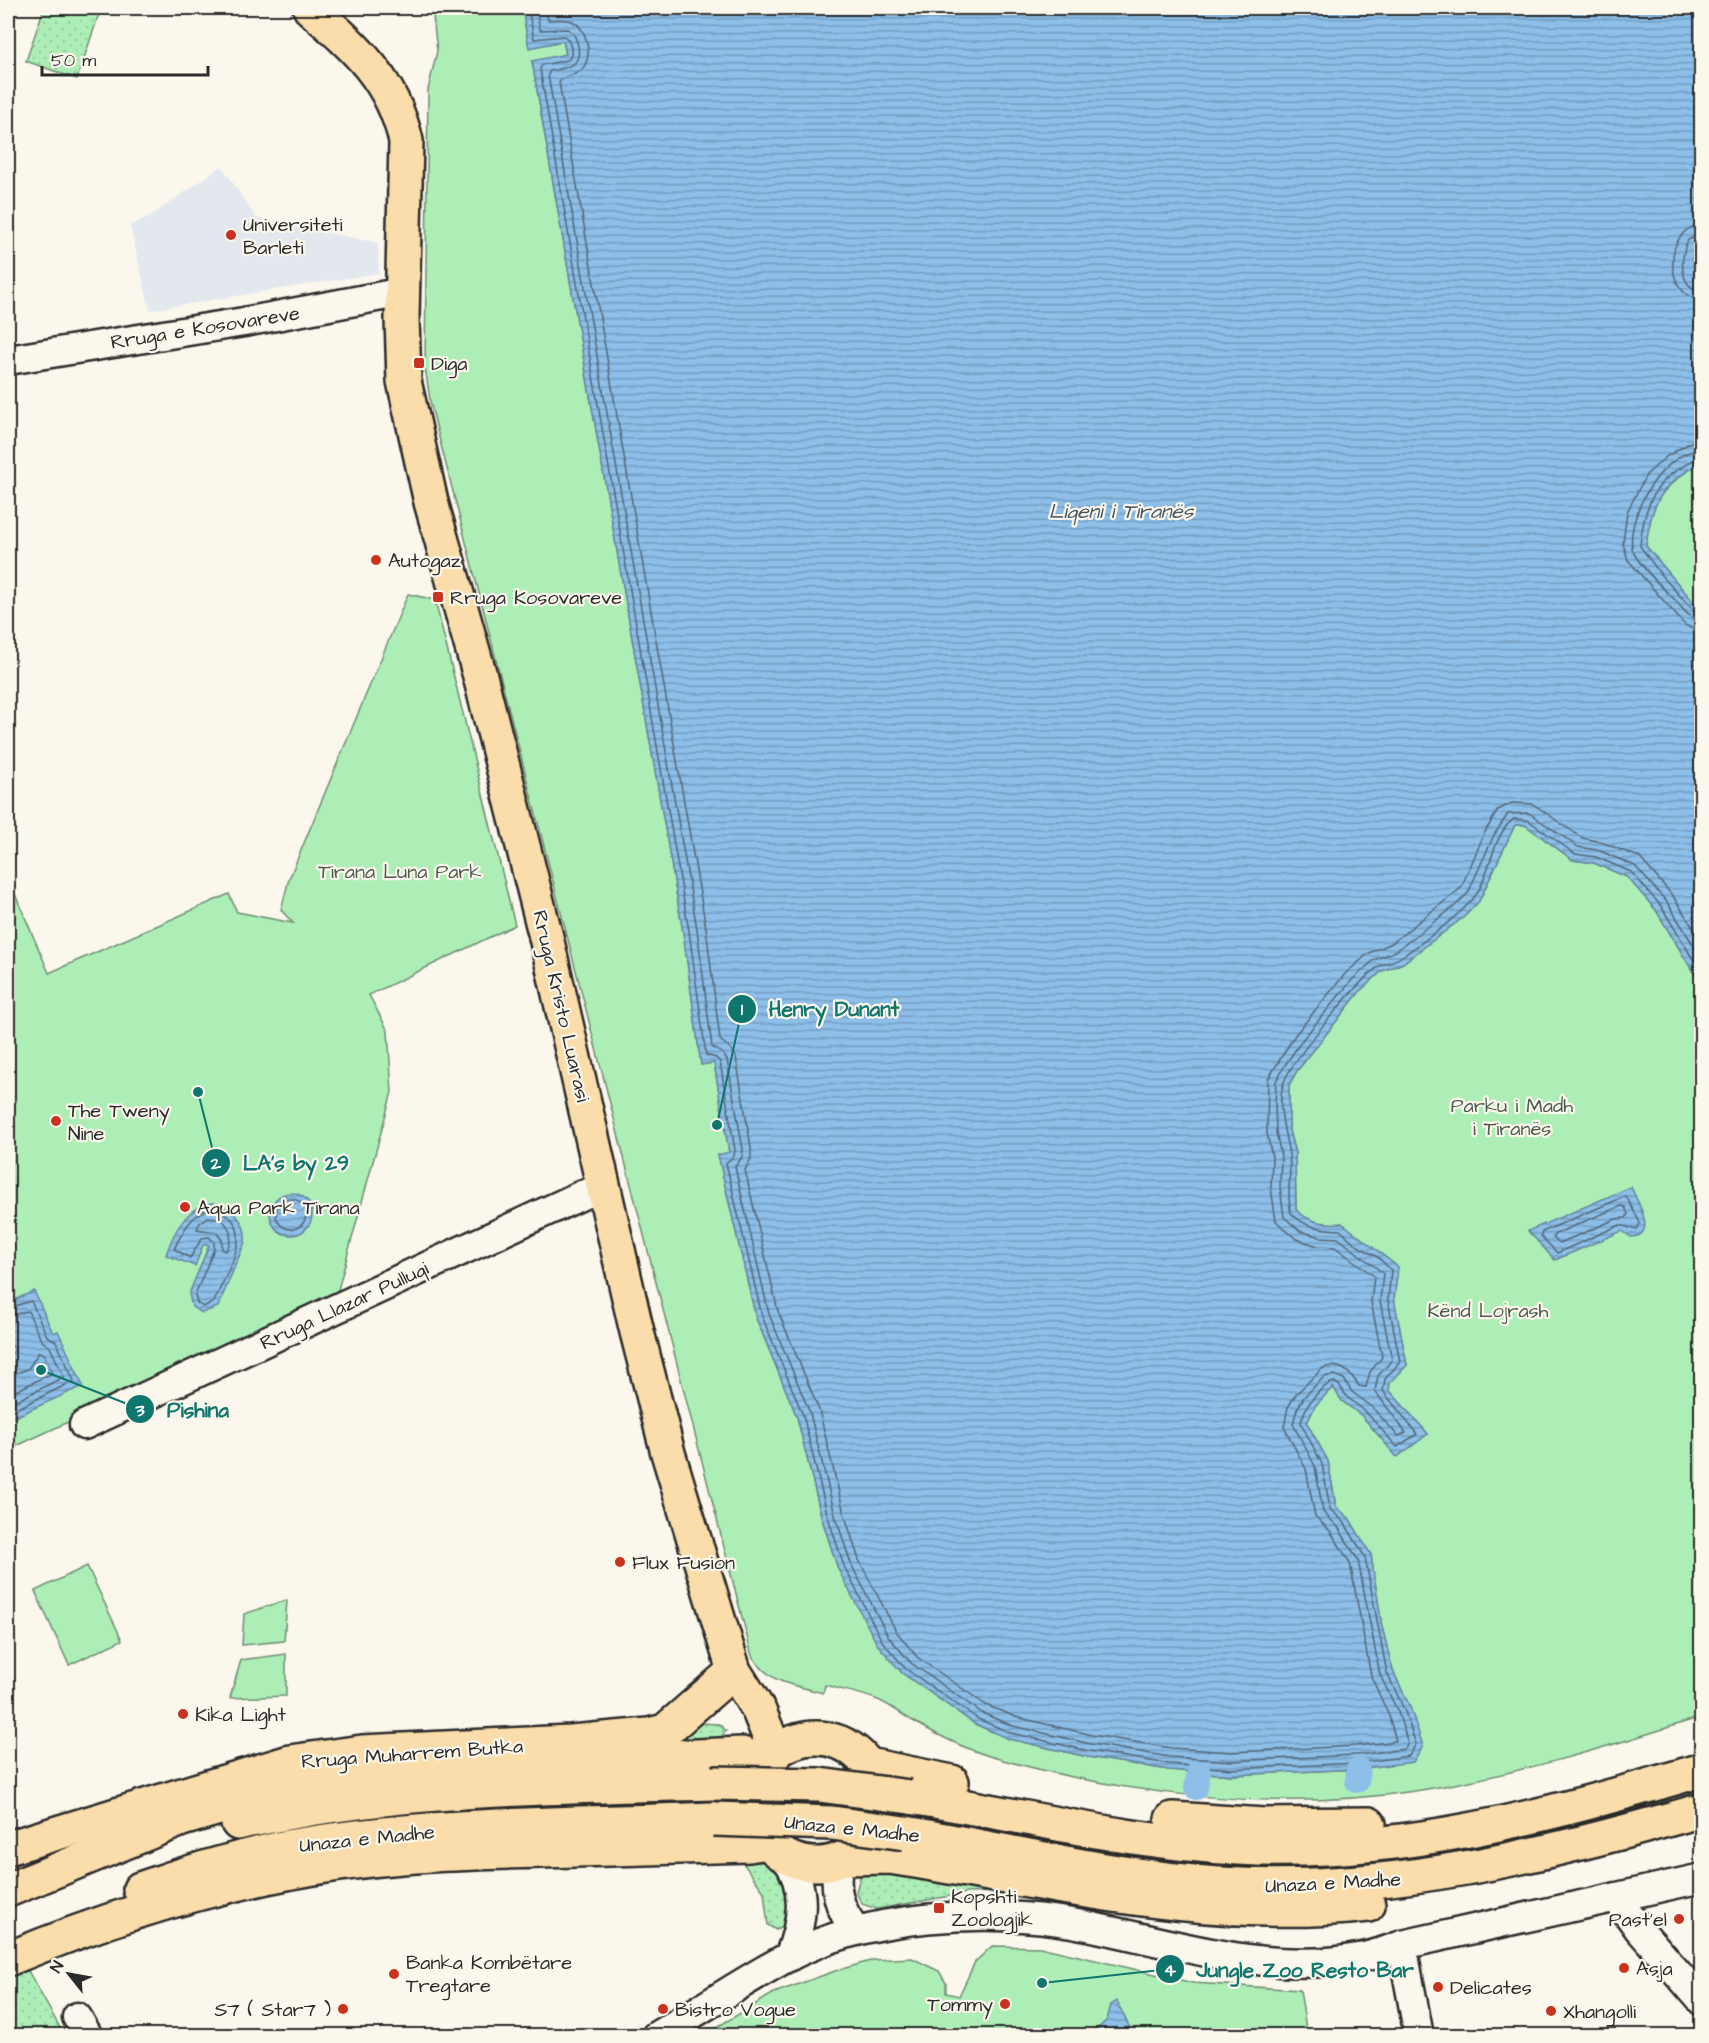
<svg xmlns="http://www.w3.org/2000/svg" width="1709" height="2043" font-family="'Architects Daughter',sans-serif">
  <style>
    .built { fill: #e2e8ee }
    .grass { fill: url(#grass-dots); stroke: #6c8c71; stroke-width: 1.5 }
    .park { fill: #adeeb7; stroke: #6c8c71; stroke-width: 1.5 }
    .water { fill: url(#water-rules); stroke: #66849d; stroke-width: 1.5 }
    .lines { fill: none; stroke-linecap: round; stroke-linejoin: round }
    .shore { stroke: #526677; stroke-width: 1.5 }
    .canal { stroke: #8dbfe9; stroke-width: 24 }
    .minor-casing { stroke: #2b2b2b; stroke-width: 33 }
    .major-casing { stroke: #2b2b2b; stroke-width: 38 }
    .highway-casing { stroke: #2b2b2b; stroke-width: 38 }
    .minor { stroke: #fbf7ec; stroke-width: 28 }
    .major { stroke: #faddab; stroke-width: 33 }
    .highway { stroke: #faddab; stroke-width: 33 }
    .highway-bridge-casing { stroke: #2b2b2b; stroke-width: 38; stroke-linecap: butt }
    .highway-bridge { stroke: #faddab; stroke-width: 33 }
    .poi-dot { fill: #c8321e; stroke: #fbf7ec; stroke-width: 2 }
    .labels { text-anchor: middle; stroke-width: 4.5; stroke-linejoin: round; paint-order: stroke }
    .poi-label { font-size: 20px; fill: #2b2b2b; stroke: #fbf7ec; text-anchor: start }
    .street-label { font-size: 20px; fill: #2b2b2b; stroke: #fbf7ec }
    .park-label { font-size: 20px; fill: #4c5c4e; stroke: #fbf7ec }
    .water-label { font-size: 21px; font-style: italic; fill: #485764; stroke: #fbf7ec }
    .leader { fill: none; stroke: #0f766e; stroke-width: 2 }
    .callout-dot { fill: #0f766e; stroke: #fbf7ec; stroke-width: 2 }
    .mark-label { font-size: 18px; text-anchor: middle; font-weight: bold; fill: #fff }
    .callout-label { font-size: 21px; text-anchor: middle; font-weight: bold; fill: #0f766e; stroke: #fbf7ec; stroke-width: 4.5; stroke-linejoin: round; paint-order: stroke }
  </style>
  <defs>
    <pattern id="grass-dots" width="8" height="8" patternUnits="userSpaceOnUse" patternTransform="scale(1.5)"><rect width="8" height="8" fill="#adeeb7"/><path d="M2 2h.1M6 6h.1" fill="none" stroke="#95cc9e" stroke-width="1.8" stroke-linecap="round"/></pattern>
    <pattern id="water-rules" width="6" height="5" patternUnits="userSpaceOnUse" patternTransform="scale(1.5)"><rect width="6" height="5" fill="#8dbfe9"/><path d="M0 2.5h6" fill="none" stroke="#739bbd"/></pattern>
  </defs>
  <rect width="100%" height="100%" fill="#fbf7ec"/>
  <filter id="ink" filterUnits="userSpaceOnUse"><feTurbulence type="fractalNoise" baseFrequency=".0167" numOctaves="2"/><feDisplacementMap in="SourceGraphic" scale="12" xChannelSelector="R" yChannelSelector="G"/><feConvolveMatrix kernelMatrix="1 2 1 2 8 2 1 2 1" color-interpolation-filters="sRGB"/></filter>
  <g filter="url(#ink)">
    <path class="built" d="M 222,166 L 256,218 L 378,243 L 379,273 L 150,310 L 130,226 L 155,213 Z"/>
    <path class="grass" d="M 44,8 L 101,8 L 77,79 L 26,61 Z
      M 698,1723 L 719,1724 L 726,1731 L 717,1742 L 673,1742 L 687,1734 Z
      M 762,1859 C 790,1869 787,1897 788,1922 L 776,1930 L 768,1925 L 764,1892 L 743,1863 L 743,1861 Z
      M 872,1869 L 999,1892 L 967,1893 L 877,1909 L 862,1904 L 856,1892 L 860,1877 Z
      M 27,1969 L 64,2035 L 8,2035 L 8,1978 Z"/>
    <path class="park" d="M 432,8 L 522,8 L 529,47 L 563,41 L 566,55 L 532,61 L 683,932 L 701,1065 L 714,1063 L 729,1153 L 718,1155 L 756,1318 L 797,1417 L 822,1519 L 838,1569 L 902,1673 L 975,1724 L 1009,1739 L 1088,1757 L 1169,1770 L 1232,1775 L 1358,1769 L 1410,1707 L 1393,1671 L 1382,1627 L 1371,1555 L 1349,1518 L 1336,1507 L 1328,1461 L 1307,1423 L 1315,1406 L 1333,1387 L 1342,1401 L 1362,1416 L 1397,1457 L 1428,1434 L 1389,1390 L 1390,1383 L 1407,1365 L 1394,1299 L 1398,1267 L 1342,1224 C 1324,1224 1310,1223 1296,1210 L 1295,1153 L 1289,1131 L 1289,1085 L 1297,1071 L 1361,990 L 1382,971 L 1403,963 L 1465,916 L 1479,901 L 1515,825 L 1525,825 L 1573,860 L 1594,863 L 1627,877 L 1656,910 L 1701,985 L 1701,1717 C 1608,1747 1512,1776 1415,1791 C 1277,1812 1129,1796 996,1758 C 967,1750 939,1736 913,1721 C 901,1714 890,1705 878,1700 C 861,1693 842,1690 825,1685 L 823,1693 C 792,1684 771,1685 752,1656 L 431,406 L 425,367 L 428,90 L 437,51 Z
      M 1701,462 L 1701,611 L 1646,546 C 1651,500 1662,486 1701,462 Z
      M 408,594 L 435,600 L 515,925 L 369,995 L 388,1031 L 392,1092 L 336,1297 L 8,1450 L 8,878 L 49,973 L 229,894 L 237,912 L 293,923 L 281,910 L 289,879 Z
      M 87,1566 L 122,1640 L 69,1665 L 35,1591 Z
      M 287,1600 L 284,1641 L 242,1645 L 244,1614 Z
      M 286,1654 L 286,1696 L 230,1698 L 241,1660 Z
      M 992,1946 L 1040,1947 L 1193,1983 L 1300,1990 L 1307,2035 L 702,2036 L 774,1993 L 835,1971 L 874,1960 L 912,1958 L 939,1971 L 946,1983 L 946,1993 L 959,1996 L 975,1962 Z"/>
    <path class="water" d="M 522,8 L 1701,8 L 1702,234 L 1696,263 L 1702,289 L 1701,462 C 1662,485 1651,500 1646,546 L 1701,611 L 1701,985 L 1656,910 L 1627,877 L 1594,863 L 1573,860 L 1525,825 L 1515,825 L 1479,901 L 1465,916 L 1403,963 L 1382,971 L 1361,990 L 1297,1071 L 1289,1085 L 1289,1131 L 1295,1153 L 1296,1210 C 1310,1223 1324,1224 1342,1223 L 1398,1267 L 1394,1299 L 1407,1365 L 1390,1383 L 1389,1390 L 1428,1434 L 1397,1457 L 1362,1416 L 1342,1401 L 1333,1387 L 1315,1406 L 1307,1423 L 1328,1461 L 1336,1507 L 1349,1518 L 1371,1555 L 1382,1627 L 1393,1671 L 1410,1707 L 1423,1746 L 1413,1762 L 1358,1769 L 1232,1775 L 1169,1770 L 1088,1757 L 1009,1739 L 975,1724 L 902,1673 L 877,1644 L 838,1569 L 822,1519 L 797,1417 L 756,1318 L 718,1155 L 729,1152 L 714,1063 L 701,1065 L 683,932 L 532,61 L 566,54 L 563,41 L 529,48 Z
      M 1631,1187 C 1637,1201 1659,1236 1631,1237 L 1622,1231 L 1555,1260 L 1528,1231 Z
      M270 1214a21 21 0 1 1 42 0a21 21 0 1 1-42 0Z
      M 213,1203 C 233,1209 247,1220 245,1242 L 218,1307 L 202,1313 L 192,1307 L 189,1294 L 209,1245 L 203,1245 L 195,1266 L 166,1255 C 173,1232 188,1205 213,1203 Z
      M 34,1291 L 53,1333 L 58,1331 L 83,1386 L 8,1420 L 8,1354 L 15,1351 L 12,1346 L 8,1348 L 8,1303 Z
      M 1117,2001 L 1133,2035 L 1090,2035 L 1107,2020 L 1111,2005 Z"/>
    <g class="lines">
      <path class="shore" d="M 528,8 L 534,39 L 564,36 C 571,41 574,54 568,60 L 542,65 L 540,69 L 689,931 L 706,1055 L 716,1058 L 720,1062 L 735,1150 L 734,1156 L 726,1163 L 762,1316 L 803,1415 L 828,1517 L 844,1566 L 882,1641 L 906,1669 L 978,1719 L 1011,1733 L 1089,1751 L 1169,1764 L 1232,1769 L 1357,1763 L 1409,1756 L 1416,1744 L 1404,1709 L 1387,1673 L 1365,1557 L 1344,1522 L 1330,1509 L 1322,1464 L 1301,1423 C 1303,1409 1319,1386 1334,1382 L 1339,1385 L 1347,1397 L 1366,1412 L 1397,1447 L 1417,1434 L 1383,1391 L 1385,1379 L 1400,1362 L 1388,1300 L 1391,1270 L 1379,1258 L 1358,1246 L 1340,1230 C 1321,1229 1305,1228 1291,1213 C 1286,1193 1292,1174 1289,1154 C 1285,1132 1276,1104 1284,1082 C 1291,1061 1362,976 1380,966 C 1387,962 1395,961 1401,957 C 1425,941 1453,921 1472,900 C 1490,880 1492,833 1514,819 L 1528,820 L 1575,854 L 1596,857 L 1631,872 L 1661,906 L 1702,974
        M 536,8 L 540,30 L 568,29 C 575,34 576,38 578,46 C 582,67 566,68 550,71 L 548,75 L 697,929 L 712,1047 L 722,1053 L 727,1060 L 743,1149 L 742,1157 L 735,1167 L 769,1314 L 810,1413 L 835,1515 L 851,1564 L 888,1636 L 911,1663 L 982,1713 L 1013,1726 L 1091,1744 L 1170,1757 L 1232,1761 L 1357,1755 L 1405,1749 L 1408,1743 L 1398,1712 L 1380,1675 L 1358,1560 L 1338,1527 L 1323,1512 L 1315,1466 L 1293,1424 L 1297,1409 L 1304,1397 L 1324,1377 L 1334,1375 L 1344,1379 L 1352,1392 L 1371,1406 L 1398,1436 L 1406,1433 L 1375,1391 L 1378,1376 L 1392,1360 L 1380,1301 L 1383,1273 L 1338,1238 L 1320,1237 L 1300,1231 L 1284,1217 L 1280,1187 L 1281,1156 L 1276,1132 L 1275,1105 L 1276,1081 L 1285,1065 L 1303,1039 L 1352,980 L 1374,960 L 1396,951 L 1455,906 L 1468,893 L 1494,835 L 1508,814 L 1529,813 L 1578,847 L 1598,850 L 1635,866 L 1667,902 L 1702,959
        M 545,8 L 548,20 C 556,20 564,18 572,21 C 587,28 593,55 583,68 C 576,77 564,75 559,82 L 706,928 L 720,1040 L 731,1049 L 736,1057 L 751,1148 L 751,1158 L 745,1170 L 778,1311 L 819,1410 L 844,1513 L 859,1560 L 896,1631 L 917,1657 L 986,1705 L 1016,1717 L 1092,1735 L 1171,1748 L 1232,1752 L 1356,1746 L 1396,1741 L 1389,1716 L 1371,1676 L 1350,1563 L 1331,1532 L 1315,1516 L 1306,1469 L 1284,1427 L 1288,1407 L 1296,1394 L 1323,1368 C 1341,1362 1350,1372 1359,1386 L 1366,1387 L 1370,1372 L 1382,1357 L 1371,1302 L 1374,1276 L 1335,1247 L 1318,1246 L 1296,1239 L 1276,1221 L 1271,1188 L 1272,1157 L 1267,1133 L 1268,1079 L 1295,1035 L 1345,974 L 1369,953 L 1392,943 L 1461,888 L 1485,832 L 1498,810 L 1512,803 L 1533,804 L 1582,838 L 1601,842 L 1639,857 L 1673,896 L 1702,942
        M 1702,225 C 1663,226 1663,298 1702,300
        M 1702,234 L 1688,240 C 1680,255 1678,289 1702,291
        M 1702,440 L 1691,442 L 1667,456 L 1646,475 L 1627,512 L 1623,543 L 1628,560 L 1683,623 L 1690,628 L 1702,630
        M 1702,449 C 1663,452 1627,513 1632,548 C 1635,562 1663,588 1674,599 C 1682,607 1689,620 1702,621
        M 1702,457 C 1694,458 1687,464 1680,468 C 1651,485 1643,514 1640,546 L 1661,575 L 1695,612 L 1702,613
        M 1626,1196 L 1640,1223 L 1637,1230 L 1620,1225 L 1557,1253 L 1541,1236 L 1542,1232 Z
        M276 1214a15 15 0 1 1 30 0a15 15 0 1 1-30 0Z
        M 1621,1206 L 1625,1207 L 1628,1214 L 1626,1218 L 1616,1219 L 1560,1243 L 1553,1238 L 1555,1234 Z
        M 213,1209 C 262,1222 226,1272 214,1302 L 203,1307 L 197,1303 L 195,1295 L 214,1249 L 214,1242 L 209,1237 L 202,1238 L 190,1258 L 174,1249 C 182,1233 193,1210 213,1209 Z
        M 207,1217 C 228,1216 236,1234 226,1251 L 222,1250 L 222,1240 L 216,1232 L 197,1229 L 199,1224 Z
        M 8,1308 L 31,1301 L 47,1336 L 56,1341 L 74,1381 L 8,1413
        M 8,1316 L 28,1311 L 41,1340 L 50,1347 L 64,1377 L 8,1405
        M 8,1376 L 28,1369 L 39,1352 L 44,1354 L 52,1373 L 8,1395"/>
      <path class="canal" d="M 1357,1781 L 1358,1769
        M 1196,1788 L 1199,1772"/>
      <defs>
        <path id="minor" d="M 8,360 L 244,322 L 403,292
          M 84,1425 L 582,1195 L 605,1188
          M 785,1856 C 808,1888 803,1922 789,1957
          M 839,1860 C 833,1888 838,1909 857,1931
          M 1616,1897 L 1639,1929 L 1702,2001
          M 1402,1945 L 1419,2036
          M 77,2017 L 88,2036
          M 656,2036 C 701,2010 743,1981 788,1957 C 867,1915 986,1908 1072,1923 C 1166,1940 1262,1976 1358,1958 C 1373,1956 1388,1950 1402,1945 L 1702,1878"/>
        <path id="major" d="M 310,8 C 356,48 392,79 406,141 L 402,318 L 404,381 L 431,502 L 480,676 L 546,937 L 636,1328 L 668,1453 L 734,1671 L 759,1711 L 776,1753
          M753 1801a63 63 0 1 1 126 0a63 63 0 1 1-126 0Z
          M 8,1848 L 290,1762 L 362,1752 L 571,1742 L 649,1735 L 665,1731 L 734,1671"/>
        <path id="highway" d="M 868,1765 L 952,1782
          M 910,1797 C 1019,1814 1128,1843 1238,1848 C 1398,1857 1550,1815 1702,1770
          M 1172,1819 L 1264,1825 L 1369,1824
          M 238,1823 C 392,1787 553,1788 711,1783
          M 905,1833 C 1009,1850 1113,1877 1219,1884 C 1384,1895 1544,1856 1702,1810
          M 843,1858 L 890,1857 C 1048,1882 1207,1923 1368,1905
          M 140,1889 C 188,1872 238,1857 288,1847 C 428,1822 573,1825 714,1819
          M 8,1890 L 182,1819 L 283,1789 L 381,1770 L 742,1754 L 767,1763
          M 8,1959 C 112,1916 221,1882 333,1865 C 402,1854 472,1853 541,1851 C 610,1849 680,1847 749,1845 L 768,1842"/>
      </defs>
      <use href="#minor" class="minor-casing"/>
      <use href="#major" class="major-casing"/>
      <use href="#highway" class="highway-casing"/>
      <use href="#minor" class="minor"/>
      <use href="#major" class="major"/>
      <use href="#highway" class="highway"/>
      <defs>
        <path id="highway-bridge" d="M 711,1783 L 819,1785 L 910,1797
          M 714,1819 L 832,1823 L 905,1833"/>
      </defs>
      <use href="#highway-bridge" class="highway-bridge-casing"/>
      <use href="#highway-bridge" class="highway-bridge"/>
    </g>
  </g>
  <g class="poi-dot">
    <circle cx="231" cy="235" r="6"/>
    <rect x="413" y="357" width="12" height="12" rx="3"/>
    <circle cx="376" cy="560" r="6"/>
    <rect x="432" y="591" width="12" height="12" rx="3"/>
    <circle cx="56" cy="1121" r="6"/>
    <circle cx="185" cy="1207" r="6"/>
    <circle cx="620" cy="1562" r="6"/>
    <circle cx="183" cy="1714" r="6"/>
    <rect x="933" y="1902" width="12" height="12" rx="3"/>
    <circle cx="1679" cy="1919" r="6"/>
    <circle cx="1624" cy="1968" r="6"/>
    <circle cx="394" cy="1974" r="6"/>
    <circle cx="1438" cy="1987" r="6"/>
    <circle cx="1005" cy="2004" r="6"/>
    <circle cx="343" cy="2009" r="6"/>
    <circle cx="663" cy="2009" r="6"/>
    <circle cx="1551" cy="2011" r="6"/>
  </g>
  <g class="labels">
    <g class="poi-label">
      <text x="243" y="231">Universiteti<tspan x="243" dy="23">Barleti</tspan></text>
      <text x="431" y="370">Diga</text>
      <text x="388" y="567">Autogaz</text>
      <text x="450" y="604">Rruga Kosovareve</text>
      <text x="68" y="1117">The Tweny<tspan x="68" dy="23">Nine</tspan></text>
      <text x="197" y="1214">Aqua Park Tirana</text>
      <text x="632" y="1569">Flux Fusion</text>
      <text x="195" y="1721">Kika Light</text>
      <text x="951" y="1903">Kopshti<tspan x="951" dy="23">Zoologjik</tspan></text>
      <text x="1667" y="1926" text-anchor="end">Past'el</text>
      <text x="406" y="1969">Banka Kombëtare<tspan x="406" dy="23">Tregtare</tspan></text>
      <text x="1636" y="1975">Asja</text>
      <text x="1450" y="1994">Delicates</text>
      <text x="993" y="2011" text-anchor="end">Tommy</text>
      <text x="331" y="2016" text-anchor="end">S7 ( Star7 )</text>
      <text x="675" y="2016">Bistro Vogue</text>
      <text x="1563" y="2018">Xhangolli</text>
    </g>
    <g class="street-label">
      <text transform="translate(205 327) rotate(-9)" y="7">Rruga e Kosovareve</text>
      <text transform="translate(562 1006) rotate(77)" y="7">Rruga Kristo Luarasi</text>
      <text transform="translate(344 1305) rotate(-25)" y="7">Rruga Llazar Pulluqi</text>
      <text transform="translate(412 1753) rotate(-4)" y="7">Rruga Muharrem Butka</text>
      <text transform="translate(852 1828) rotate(6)" y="7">Unaza e Madhe</text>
      <text transform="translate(367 1838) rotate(-6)" y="7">Unaza e Madhe</text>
      <text transform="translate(1333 1882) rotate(-3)" y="7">Unaza e Madhe</text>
    </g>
    <g class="park-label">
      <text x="400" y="878">Tirana Luna Park</text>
      <text x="1512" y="1112">Parku i Madh<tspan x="1512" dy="23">i Tiranës</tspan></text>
      <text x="1488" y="1317">Kënd Lojrash</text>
    </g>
    <g class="water-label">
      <text x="1121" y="518">Liqeni i Tiranës</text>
    </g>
  </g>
  <path class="leader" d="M717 1125L742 1009M198 1092L216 1163M41 1370L140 1409M1042 1983L1170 1969"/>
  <g class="callout-dot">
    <circle cx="717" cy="1125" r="6"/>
    <circle cx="198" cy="1092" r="6"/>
    <circle cx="41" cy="1370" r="6"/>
    <circle cx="1042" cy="1983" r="6"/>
    <circle cx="742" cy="1009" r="15"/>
    <circle cx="216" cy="1163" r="15"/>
    <circle cx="140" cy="1409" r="15"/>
    <circle cx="1170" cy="1969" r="15"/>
  </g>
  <g class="mark-label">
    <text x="742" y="1015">1</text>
    <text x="216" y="1169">2</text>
    <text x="140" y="1416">3</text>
    <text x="1170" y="1976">4</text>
  </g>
  <g class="callout-label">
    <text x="834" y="1016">Henry Dunant</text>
    <text x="296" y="1170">LA's by 29</text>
    <text x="198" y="1417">Pishina</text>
    <text x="1305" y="1977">Jungle Zoo Resto Bar</text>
  </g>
  <rect width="1709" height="2043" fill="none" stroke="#fbf7ec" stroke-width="30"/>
  <rect x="15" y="15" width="1679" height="2013" fill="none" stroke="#2b2b2b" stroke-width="2" filter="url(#ink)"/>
  <g transform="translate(69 1974) rotate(301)" stroke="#fbf7ec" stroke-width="4.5" paint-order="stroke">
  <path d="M0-4.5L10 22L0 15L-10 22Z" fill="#2b2b2b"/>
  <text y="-9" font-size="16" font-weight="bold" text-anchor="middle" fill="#2b2b2b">N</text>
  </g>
  <path d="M42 66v9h166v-9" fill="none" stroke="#2b2b2b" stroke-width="3"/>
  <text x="51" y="66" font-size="18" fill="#2b2b2b" stroke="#fbf7ec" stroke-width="4.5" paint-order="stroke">50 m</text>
</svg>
